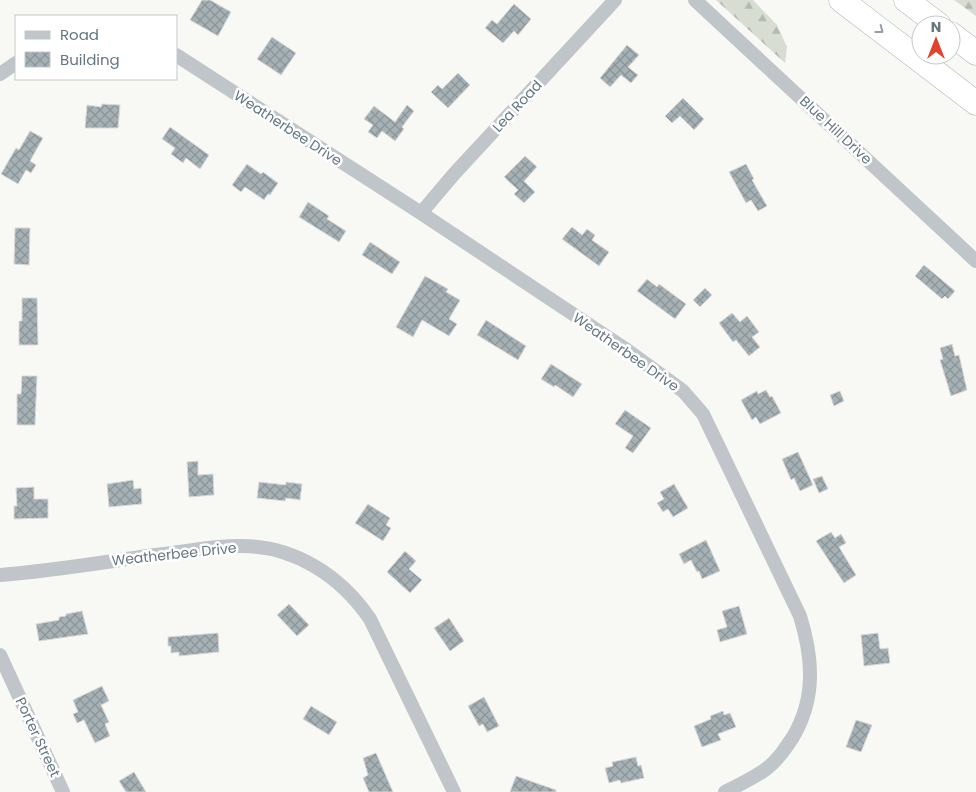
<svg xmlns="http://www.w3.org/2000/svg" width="976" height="792" font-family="Poppins,sans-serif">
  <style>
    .forest { fill: url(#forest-firs) }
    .building { fill: url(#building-cross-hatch); stroke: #dadad8 }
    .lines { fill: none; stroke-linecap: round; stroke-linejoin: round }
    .motorway-casing { stroke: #b2b8bb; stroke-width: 25 }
    .minor { stroke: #bfc5c8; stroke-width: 14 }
    .motorway { stroke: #fff; stroke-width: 24 }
    .oneway { stroke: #92a0a6 }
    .labels { text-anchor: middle; stroke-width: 5; stroke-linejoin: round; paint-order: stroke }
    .street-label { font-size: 14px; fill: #637780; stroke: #fff }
  </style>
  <defs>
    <pattern id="forest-firs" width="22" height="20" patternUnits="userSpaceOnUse" patternTransform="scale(1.25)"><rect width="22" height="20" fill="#d8ddd4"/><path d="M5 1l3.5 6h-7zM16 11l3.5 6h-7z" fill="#b3b8b1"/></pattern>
    <pattern id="building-cross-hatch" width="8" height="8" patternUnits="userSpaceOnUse" patternTransform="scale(1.25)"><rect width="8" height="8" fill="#a6b1b5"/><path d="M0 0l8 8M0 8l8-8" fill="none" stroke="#8b9598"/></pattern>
  </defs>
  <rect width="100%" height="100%" fill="#f8f8f5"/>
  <path class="forest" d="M 716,0 L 753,0 L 777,25 L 787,47 L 785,63 Z
    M 954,0 L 976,0 L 976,16 Z"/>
  <path class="building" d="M 202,0 L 210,0 L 231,12 L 218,36 L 190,20 Z
    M 514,4 L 531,19 L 518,35 L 514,31 L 503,43 L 485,28 L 492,20 L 497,24 Z
    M 272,37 L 296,53 L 281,75 L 257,59 Z
    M 627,45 L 639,55 L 628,67 L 638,75 L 631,83 L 621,75 L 610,87 L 600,78 Z
    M 458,73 L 470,85 L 448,108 L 431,92 L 438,85 L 442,89 Z
    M 683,98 L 704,119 L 694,130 L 680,116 L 672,123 L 665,116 Z
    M 102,104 L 120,105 L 118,128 L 85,128 L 87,105 L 101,107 Z
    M 407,105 L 414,111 L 402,127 L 404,129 L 395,141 L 382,131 L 377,138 L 368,132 L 373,125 L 364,119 L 374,106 L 395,122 Z
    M 170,127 L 209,155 L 200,169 L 186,158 L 183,163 L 171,154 L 175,148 L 162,139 Z
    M 30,131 L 43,138 L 30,161 L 36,165 L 31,173 L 26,170 L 18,184 L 1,174 L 16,148 L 19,150 Z
    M 525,156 L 537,167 L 524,181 L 535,192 L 524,203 L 514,194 L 518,190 L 504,177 Z
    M 247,164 L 261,174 L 263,172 L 278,183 L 270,195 L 268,194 L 264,200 L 245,187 L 241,192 L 232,185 Z
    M 746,164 L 754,179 L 752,180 L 767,206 L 758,211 L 751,200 L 746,203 L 729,172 Z
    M 308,202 L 329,216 L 327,219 L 346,231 L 339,242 L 299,217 Z
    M 572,227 L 582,235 L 587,229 L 595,235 L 592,240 L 609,252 L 599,266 L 562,239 Z
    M 15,228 L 30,228 L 29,265 L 14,264 Z
    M 370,242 L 400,262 L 392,274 L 362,255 Z
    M 924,265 L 955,291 L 948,299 L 945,296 L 942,299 L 915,276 Z
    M 425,276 L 448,289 L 446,292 L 460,300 L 449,319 L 457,324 L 449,336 L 422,320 L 413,337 L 396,327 Z
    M 647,279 L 657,287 L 659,284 L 686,304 L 675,319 L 637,291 Z
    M 705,288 L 712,295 L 700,307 L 693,300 Z
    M 22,298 L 37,298 L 38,345 L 19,345 L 19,321 L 22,321 Z
    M 732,313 L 740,322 L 747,316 L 759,332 L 752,337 L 760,347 L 749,356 L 736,340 L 733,342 L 719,323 Z
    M 486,320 L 526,346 L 518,360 L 477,335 Z
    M 952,344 L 955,356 L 959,355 L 967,390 L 951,396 L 940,360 L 943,359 L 940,348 Z
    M 551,364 L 582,384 L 573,397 L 555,385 L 554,387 L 541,379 Z
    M 22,376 L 37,376 L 35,425 L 17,425 L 17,394 L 21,394 Z
    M 766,390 L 770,397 L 772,396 L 781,413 L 760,424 L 756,417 L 752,420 L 741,400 L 757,391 L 758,394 Z
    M 840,391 L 844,401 L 834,406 L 830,395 Z
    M 625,410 L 651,428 L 633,453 L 625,448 L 633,436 L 615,424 Z
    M 798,452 L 813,485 L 800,491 L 794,478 L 791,480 L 782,459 Z
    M 198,461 L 198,475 L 213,474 L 214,495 L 189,497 L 187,462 Z
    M 822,476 L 828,489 L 819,493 L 813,479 Z
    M 133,480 L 134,489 L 141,488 L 142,504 L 109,507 L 107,484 Z
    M 259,482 L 286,485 L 286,482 L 302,484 L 300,500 L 286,498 L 285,501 L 257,498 Z
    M 674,484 L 688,508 L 673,517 L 668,509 L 663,512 L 657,503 L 664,499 L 660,492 Z
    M 34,487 L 34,499 L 48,499 L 48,518 L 14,519 L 14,506 L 17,506 L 16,488 Z
    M 368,504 L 390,518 L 386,525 L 391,528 L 383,541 L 355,523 Z
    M 831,532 L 835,538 L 841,534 L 846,543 L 839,547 L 856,575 L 844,583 L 816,541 Z
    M 706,540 L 720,571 L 702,579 L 699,571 L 697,572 L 691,560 L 684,564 L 679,554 Z
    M 405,551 L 416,561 L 409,569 L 422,580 L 410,593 L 387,572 Z
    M 289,604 L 309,625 L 297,636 L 277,615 Z
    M 739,606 L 747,634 L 720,642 L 717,630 L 727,627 L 722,611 Z
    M 82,611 L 88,634 L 39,641 L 36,624 L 59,620 L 59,617 L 66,616 L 66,614 Z
    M 449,618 L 464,641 L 450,651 L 434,628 Z
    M 218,633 L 219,652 L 179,656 L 179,652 L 171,653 L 171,646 L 168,646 L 168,637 Z
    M 878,633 L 880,649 L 888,648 L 890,663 L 864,666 L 861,635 Z
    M 102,686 L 109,701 L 101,705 L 109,722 L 105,724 L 110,736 L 95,743 L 84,720 L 77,723 L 73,714 L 78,712 L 73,700 Z
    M 484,697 L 499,726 L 487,732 L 483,724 L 479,726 L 468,706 Z
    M 311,706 L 337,722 L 329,735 L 303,719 Z
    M 723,711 L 724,715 L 730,713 L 736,727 L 718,734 L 721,740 L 702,747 L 694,726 L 711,719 L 710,716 Z
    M 856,720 L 872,725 L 861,752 L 846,747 Z
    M 376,753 L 393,792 L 369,792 L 363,778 L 368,775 L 363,758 Z
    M 636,757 L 638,766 L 641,765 L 644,778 L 621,783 L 620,780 L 609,783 L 605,768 L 613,766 L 612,762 Z
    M 134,772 L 146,792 L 126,792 L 119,781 Z
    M 516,776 L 556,790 L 556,792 L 510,792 Z"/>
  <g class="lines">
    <defs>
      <path id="motorway" d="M 841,0 L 976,103
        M 906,0 L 939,25
        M 951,34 L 976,53"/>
    </defs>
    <use href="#motorway" class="motorway-casing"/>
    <path class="minor" d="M 695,0 L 976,261
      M 176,55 L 421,213 L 624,348 L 683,391 L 703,414 L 800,616 C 813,658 816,698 793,737 C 785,749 777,761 766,769 C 754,778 739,785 725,792
      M 0,74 L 16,63
      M 421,213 L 454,174 L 615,0
      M 0,575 C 52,571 104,562 155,555 C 183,552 211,546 239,546 C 293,545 340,575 370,619 L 454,792
      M 0,655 L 63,792"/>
    <use href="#motorway" class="motorway"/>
  </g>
  <defs><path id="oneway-chevron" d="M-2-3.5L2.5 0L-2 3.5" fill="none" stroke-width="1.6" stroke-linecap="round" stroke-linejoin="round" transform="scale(1.25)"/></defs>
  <use class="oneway" href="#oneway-chevron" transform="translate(880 30) rotate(37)"/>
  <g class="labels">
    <g class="street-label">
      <text transform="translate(517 106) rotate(-47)" y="5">Lea Road</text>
      <text transform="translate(288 128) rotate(33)" y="5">Weatherbee Drive</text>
      <text transform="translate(836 130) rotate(43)" y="5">Blue Hill Drive</text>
      <text transform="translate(626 352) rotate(35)" y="5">Weatherbee Drive</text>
      <text transform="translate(174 554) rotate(-6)" y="5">Weatherbee Drive</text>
      <text transform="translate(38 737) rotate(65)" y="5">Porter Street</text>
    </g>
  </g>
  <rect x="15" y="15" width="162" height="65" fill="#ffffff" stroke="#c1c9cc"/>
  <rect x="25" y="31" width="25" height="8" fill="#bfc5c8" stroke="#c1c9cc"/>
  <text x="60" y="40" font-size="15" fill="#637780">Road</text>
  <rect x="25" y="52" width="25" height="15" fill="url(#building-cross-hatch)" stroke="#c1c9cc"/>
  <text x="60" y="65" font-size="15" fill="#637780">Building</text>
  <g transform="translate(936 40)"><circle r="24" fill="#ffffff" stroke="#c1c9cc"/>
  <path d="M0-4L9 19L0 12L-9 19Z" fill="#e1432c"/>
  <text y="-8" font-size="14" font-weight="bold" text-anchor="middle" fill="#637780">N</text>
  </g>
</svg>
